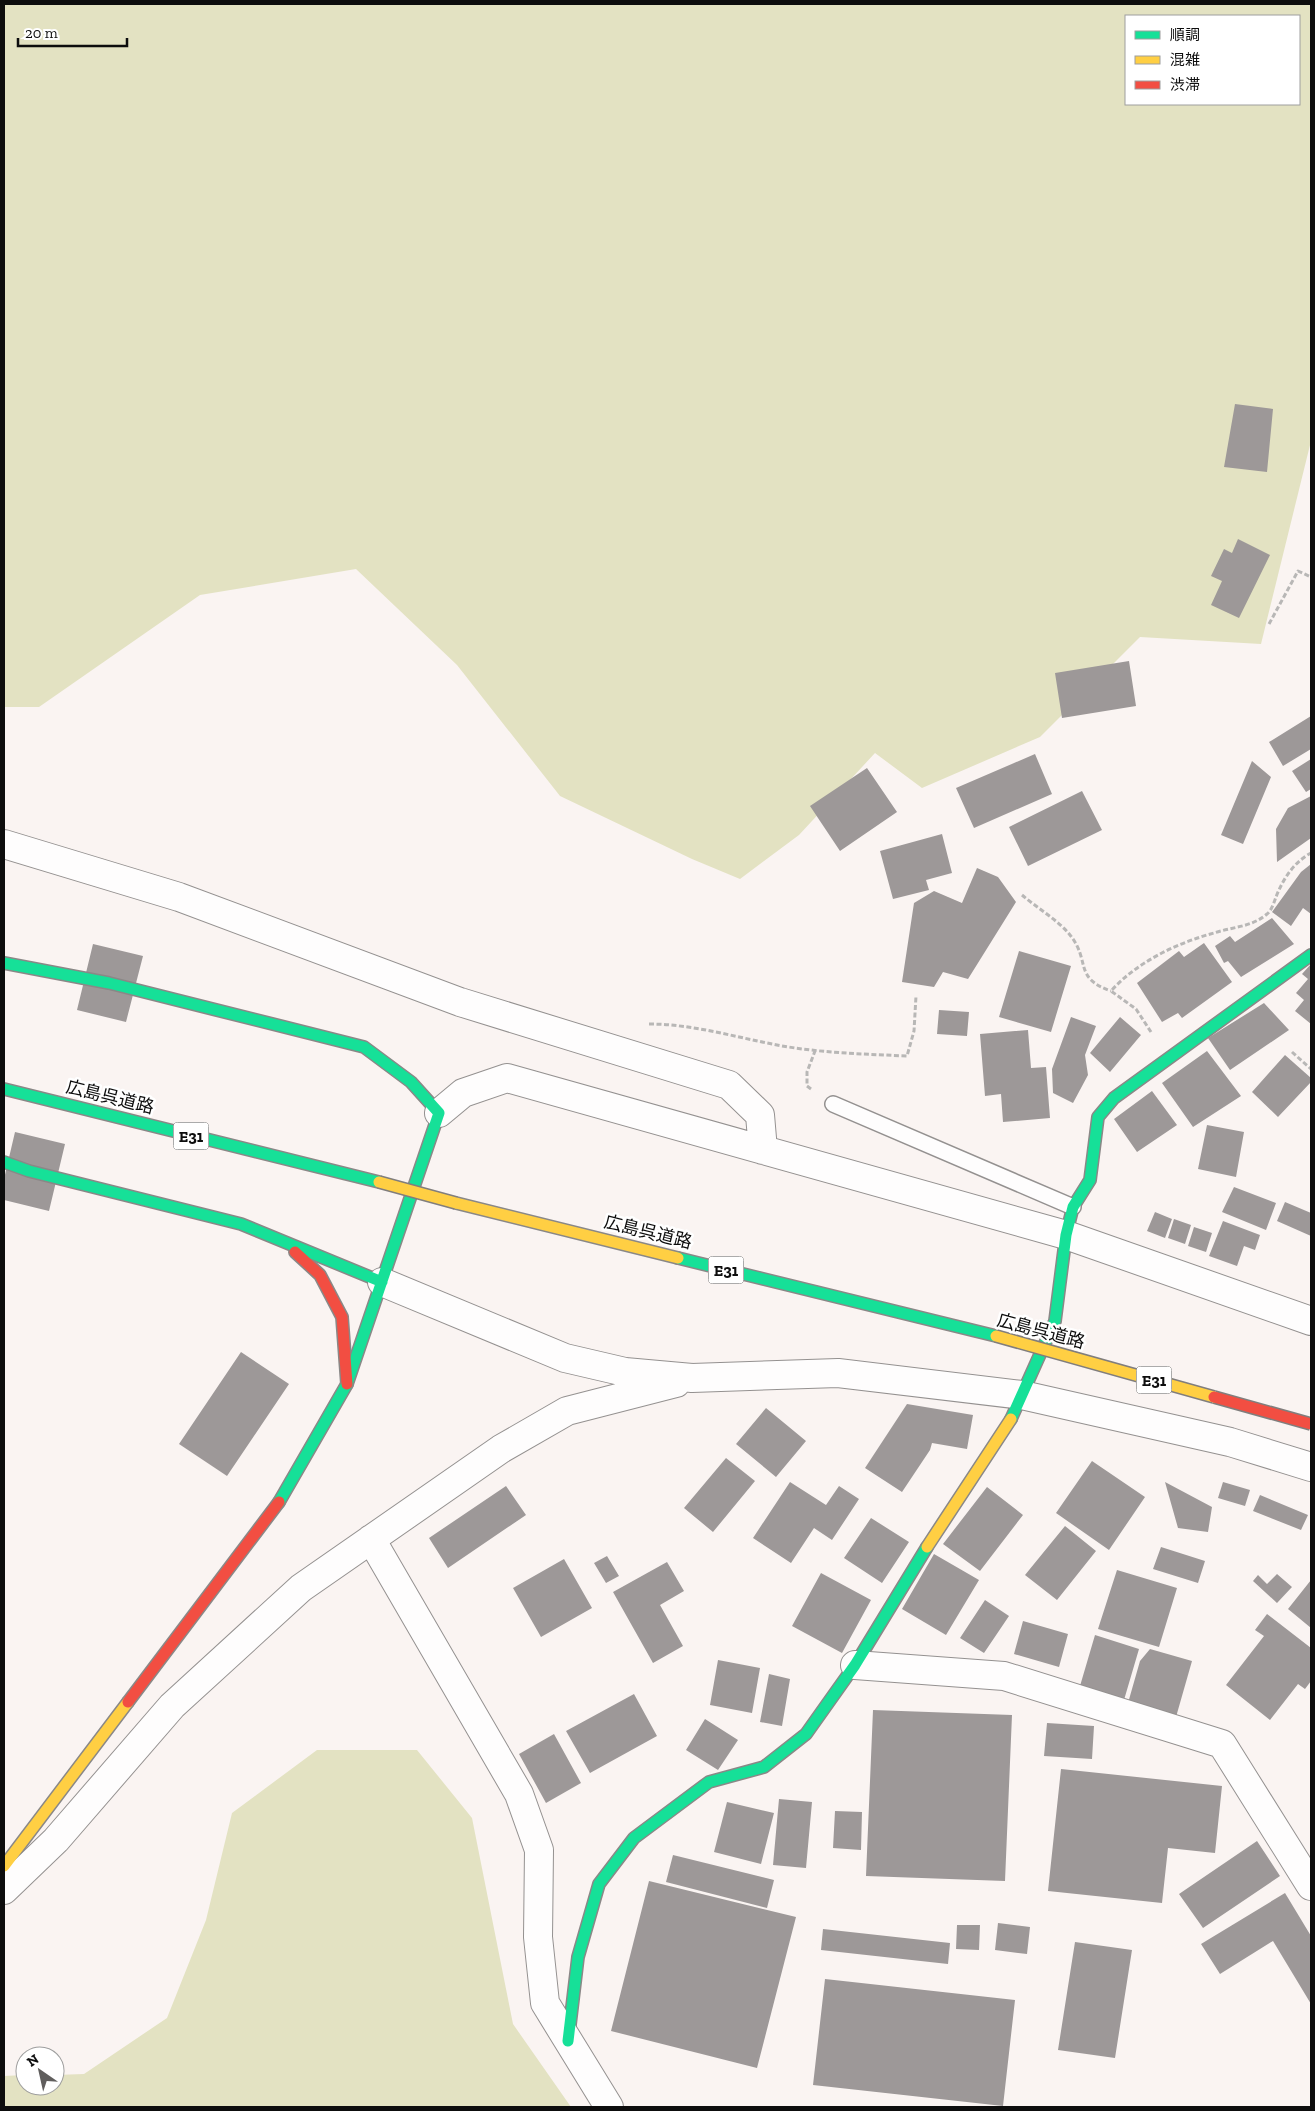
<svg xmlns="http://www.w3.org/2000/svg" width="1315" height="2111" font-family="'Zilla Slab','Noto Sans JP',serif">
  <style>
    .forest { fill: #e3e2c2; fill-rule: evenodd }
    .building { fill: #9d9898 }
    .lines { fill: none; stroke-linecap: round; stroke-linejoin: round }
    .lane-casing { stroke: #949190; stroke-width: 18 }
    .street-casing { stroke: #949190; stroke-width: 30 }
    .fast-casing { stroke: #8a8887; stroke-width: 14 }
    .slow-casing { stroke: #8a8887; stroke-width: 14 }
    .jam-casing { stroke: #8a8887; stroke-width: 14 }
    .path { stroke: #b8b7b6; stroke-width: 3; stroke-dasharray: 5 2.5; stroke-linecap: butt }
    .lane { stroke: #fefdfd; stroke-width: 15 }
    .street { stroke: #fefdfd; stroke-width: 28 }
    .fast { stroke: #16e098; stroke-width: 11 }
    .slow { stroke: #ffcf43; stroke-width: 11 }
    .jam { stroke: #f24e42; stroke-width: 11 }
    .slow-bridge-casing { stroke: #817e7d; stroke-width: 14; stroke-linecap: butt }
    .jam-bridge-casing { stroke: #817e7d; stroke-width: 14; stroke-linecap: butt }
    .slow-bridge { stroke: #ffcf43; stroke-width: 11 }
    .jam-bridge { stroke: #f24e42; stroke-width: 11 }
    .labels { text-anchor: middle; stroke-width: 5; stroke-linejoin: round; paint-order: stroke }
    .shield { fill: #fff; stroke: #565656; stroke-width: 1 }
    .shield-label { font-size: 16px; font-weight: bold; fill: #0d0d0d }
    .street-label { font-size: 18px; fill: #0d0d0d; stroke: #fff }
  </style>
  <rect width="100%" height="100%" fill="#faf4f2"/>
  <path class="forest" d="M 4,4 L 1311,4 L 1311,441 L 1261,644 L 1140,637 L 1040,737 L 922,788 L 875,753 L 799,835 L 740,879 L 692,859 L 560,796 L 457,665 L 356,569 L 200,595 L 39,707 L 4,707 ZM 1126,16 L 1299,16 L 1299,104 L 1126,104 Z
    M 317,1750 L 417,1750 L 472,1818 L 513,2024 L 571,2107 L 4,2107 L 4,2076 L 25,2075 L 25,2086 L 55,2086 L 55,2075 L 84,2074 L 167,2018 L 206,1920 L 232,1813 Z"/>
  <path class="building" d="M 1235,404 L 1273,409 L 1267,472 L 1224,467 Z
    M 1238,539 L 1270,555 L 1239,618 L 1211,605 L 1222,581 L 1211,576 L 1224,549 L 1232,553 Z
    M 1129,661 L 1136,706 L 1062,718 L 1055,673 Z
    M 1311,716 L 1311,749 L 1283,766 L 1269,742 Z
    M 1035,754 L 1052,794 L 974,828 L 956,788 Z
    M 1311,759 L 1311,789 L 1306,792 L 1292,771 Z
    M 1252,761 L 1271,777 L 1243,844 L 1221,835 Z
    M 867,768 L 897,812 L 840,851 L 810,806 Z
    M 1082,791 L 1102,830 L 1028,866 L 1009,827 Z
    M 1311,796 L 1311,838 L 1277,862 L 1276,829 L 1288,808 Z
    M 942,834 L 952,873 L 926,880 L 929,890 L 893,899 L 880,851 Z
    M 1311,864 L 1311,914 L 1303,908 L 1291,926 L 1272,912 L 1301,872 Z
    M 977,868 L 998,877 L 1016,902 L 968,979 L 943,972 L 934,987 L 902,982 L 914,903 L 934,891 L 962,903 Z
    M 1272,918 L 1294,944 L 1241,977 L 1228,961 L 1224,963 L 1215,946 L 1230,936 L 1235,942 Z
    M 1204,943 L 1232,982 L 1182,1018 L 1178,1013 L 1162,1022 L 1137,983 L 1179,951 L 1184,957 Z
    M 93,944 L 143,956 L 126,1022 L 77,1010 Z
    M 1019,951 L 1071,966 L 1051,1032 L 999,1017 Z
    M 1311,964 L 1311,1024 L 1295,1011 L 1304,1000 L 1296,993 L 1308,979 L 1302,974 Z
    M 1264,1003 L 1289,1030 L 1230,1070 L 1208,1038 Z
    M 939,1010 L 969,1012 L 967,1036 L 937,1034 Z
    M 1071,1017 L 1096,1026 L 1085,1055 L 1088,1075 L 1073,1103 L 1053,1093 L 1052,1069 Z
    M 1120,1017 L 1141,1035 L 1110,1072 L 1090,1053 Z
    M 1028,1030 L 1031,1068 L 1046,1067 L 1050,1118 L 1003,1122 L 1001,1094 L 985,1096 L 980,1034 Z
    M 1207,1051 L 1241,1096 L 1193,1127 L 1162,1083 Z
    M 1285,1055 L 1311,1078 L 1311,1082 L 1278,1117 L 1252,1092 Z
    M 1152,1091 L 1177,1125 L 1137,1152 L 1114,1119 Z
    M 1207,1125 L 1244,1132 L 1236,1177 L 1198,1169 Z
    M 15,1132 L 65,1144 L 49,1211 L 4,1200 L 4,1179 Z
    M 1234,1187 L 1276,1203 L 1266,1230 L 1222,1212 Z
    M 1285,1202 L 1311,1213 L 1311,1236 L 1277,1221 Z
    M 1155,1212 L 1172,1219 L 1165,1238 L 1147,1231 Z
    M 1174,1219 L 1191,1225 L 1185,1244 L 1168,1238 Z
    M 1223,1221 L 1260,1235 L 1255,1250 L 1244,1246 L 1237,1266 L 1209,1256 Z
    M 1194,1227 L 1212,1233 L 1206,1252 L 1188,1246 Z
    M 241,1352 L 289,1384 L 227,1476 L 179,1444 Z
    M 907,1404 L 973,1415 L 967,1449 L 932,1443 L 930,1450 L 902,1492 L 865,1468 Z
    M 766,1408 L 806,1441 L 776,1477 L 736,1444 Z
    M 726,1458 L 755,1481 L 713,1532 L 684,1508 Z
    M 1092,1461 L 1145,1497 L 1109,1550 L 1056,1513 Z
    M 790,1482 L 826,1505 L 839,1486 L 859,1499 L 832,1540 L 814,1528 L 791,1563 L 753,1538 Z
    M 1165,1482 L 1212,1507 L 1208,1532 L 1178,1528 Z
    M 1223,1482 L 1250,1490 L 1245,1506 L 1218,1498 Z
    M 506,1486 L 526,1515 L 448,1568 L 429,1538 Z
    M 987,1487 L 1023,1515 L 980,1571 L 943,1544 Z
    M 1260,1495 L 1308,1515 L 1301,1530 L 1253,1511 Z
    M 871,1518 L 909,1542 L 882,1583 L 844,1558 Z
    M 1065,1526 L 1096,1551 L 1057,1600 L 1025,1575 Z
    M 1161,1547 L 1205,1561 L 1198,1583 L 1153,1569 Z
    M 934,1554 L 979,1580 L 946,1635 L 902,1609 Z
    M 607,1556 L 619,1576 L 606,1583 L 594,1563 Z
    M 564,1559 L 592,1608 L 541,1637 L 513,1588 Z
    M 667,1562 L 684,1591 L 660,1605 L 683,1646 L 653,1663 L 613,1592 Z
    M 1117,1570 L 1177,1588 L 1159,1647 L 1098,1629 Z
    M 821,1573 L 871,1600 L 842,1653 L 792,1626 Z
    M 1277,1574 L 1292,1587 L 1277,1603 L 1253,1581 L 1258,1575 L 1267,1584 Z
    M 1311,1580 L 1311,1628 L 1288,1609 Z
    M 985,1600 L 1009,1616 L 984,1653 L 960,1638 Z
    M 1267,1614 L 1311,1648 L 1311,1681 L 1305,1689 L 1298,1684 L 1270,1720 L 1226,1685 L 1264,1636 L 1255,1630 Z
    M 1023,1621 L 1068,1634 L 1059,1667 L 1014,1654 Z
    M 1095,1635 L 1139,1649 L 1124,1700 L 1080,1686 Z
    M 1150,1649 L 1192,1661 L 1176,1717 L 1128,1703 L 1140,1661 Z
    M 718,1660 L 760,1668 L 752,1713 L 710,1705 Z
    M 769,1674 L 790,1679 L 782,1726 L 760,1722 Z
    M 634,1694 L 657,1736 L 590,1773 L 566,1731 Z
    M 873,1710 L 1012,1715 L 1005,1881 L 866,1876 Z
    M 705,1719 L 738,1740 L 718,1770 L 686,1750 Z
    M 1047,1723 L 1094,1726 L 1092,1759 L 1044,1756 Z
    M 554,1734 L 581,1783 L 546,1803 L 519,1754 Z
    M 1061,1769 L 1222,1786 L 1215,1853 L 1168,1848 L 1162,1903 L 1048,1891 Z
    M 779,1799 L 812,1802 L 806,1868 L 773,1865 Z
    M 727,1802 L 774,1813 L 761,1864 L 714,1852 Z
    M 835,1811 L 862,1812 L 861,1850 L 833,1848 Z
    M 1257,1841 L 1280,1876 L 1203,1928 L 1179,1894 Z
    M 673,1855 L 774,1880 L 767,1908 L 666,1882 Z
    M 649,1881 L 796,1917 L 757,2068 L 611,2031 Z
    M 1285,1893 L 1311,1936 L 1311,2004 L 1273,1941 L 1220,1974 L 1201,1944 Z
    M 998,1923 L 1030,1927 L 1027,1954 L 995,1950 Z
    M 957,1925 L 980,1925 L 979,1950 L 956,1949 Z
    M 823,1929 L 950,1943 L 948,1964 L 821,1950 Z
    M 1075,1942 L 1132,1950 L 1115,2058 L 1058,2050 Z
    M 825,1979 L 1015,2000 L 1003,2106 L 813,2085 Z"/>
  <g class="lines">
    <defs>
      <path id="lane" d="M 833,1104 L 1073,1207"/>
      <path id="street" d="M 4,844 L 179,897 L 460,1002 L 729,1085 L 760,1115 L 763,1150
        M 439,1113 L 463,1093 L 507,1078 L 1066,1235 L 1311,1321
        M 382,1282 L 565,1358 L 625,1372 L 692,1378 L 838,1373 L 1022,1395 L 1230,1442 L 1311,1467
        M 371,1539 L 519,1794 L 539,1850 L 538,1937 L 545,2003 L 609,2107
        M 855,1665 L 1004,1676 L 1222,1744 L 1311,1886
        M 4,1890 L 56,1840 L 172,1706 L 301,1588 L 501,1449 L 567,1411 L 676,1383"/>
      <path id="fast" d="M 4,963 L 109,983 L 364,1047 L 411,1082 L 439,1113
        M 4,1089 L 379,1182
        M 4,1162 L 29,1171 L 241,1224 L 382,1282
        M 678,1258 L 996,1336
        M 1011,1419 L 1055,1321 L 1066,1235 L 1073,1207 L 1090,1180 L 1098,1117 L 1114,1098 L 1311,955
        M 279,1502 L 347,1384 L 439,1113
        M 568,2041 L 578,1957 L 599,1884 L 634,1838 L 709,1782 L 764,1767 L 806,1734 L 855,1665 L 927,1547"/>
      <path id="slow" d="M 456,1203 L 678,1258
        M 927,1547 L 1011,1419
        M 4,1866 L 128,1702"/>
      <path id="jam" d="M 295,1252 L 320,1275 L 342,1317 L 347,1384
        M 128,1702 L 279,1502"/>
    </defs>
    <use href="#lane" class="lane-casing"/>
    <use href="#street" class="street-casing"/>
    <use href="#fast" class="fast-casing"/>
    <use href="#slow" class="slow-casing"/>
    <use href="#jam" class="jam-casing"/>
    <path class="path" d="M 1269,624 L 1298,571 L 1311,577
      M 1022,895 C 1037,908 1058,920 1070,935 C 1091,961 1073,978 1111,991
      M 649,1024 C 692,1024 735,1037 777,1045 C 820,1053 863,1054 907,1056 L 914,1031 L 916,996
      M 1151,1032 L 1136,1009 L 1111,991 C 1137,962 1177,943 1214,933 C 1232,927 1252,927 1267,914 C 1272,910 1274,902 1276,897 C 1283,879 1294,862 1311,853
      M 1292,1052 L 1311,1069
      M 811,1089 L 807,1086 L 807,1072 L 815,1051"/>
    <use href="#lane" class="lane"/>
    <use href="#street" class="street"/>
    <use href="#fast" class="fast"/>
    <use href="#slow" class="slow"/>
    <use href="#jam" class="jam"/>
    <defs>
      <path id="slow-bridge" d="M 379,1182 L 456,1203
        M 996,1336 L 1214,1397"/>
      <path id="jam-bridge" d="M 1214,1397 L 1311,1424"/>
    </defs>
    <use href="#slow-bridge" class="slow-bridge-casing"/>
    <use href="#jam-bridge" class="jam-bridge-casing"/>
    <use href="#slow-bridge" class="slow-bridge"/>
    <use href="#jam-bridge" class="jam-bridge"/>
  </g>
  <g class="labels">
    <g class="shield">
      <rect x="173.5" y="1122.5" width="35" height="27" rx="4"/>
      <rect x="708.5" y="1256.5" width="35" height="27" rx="4"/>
      <rect x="1136.5" y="1366.5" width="35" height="27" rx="4"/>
    </g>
    <g class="shield-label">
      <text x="191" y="1142">E31</text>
      <text x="726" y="1276">E31</text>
      <text x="1154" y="1386">E31</text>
    </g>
    <g class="street-label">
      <text transform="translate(110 1097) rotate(14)" y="6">広島呉道路</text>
      <text transform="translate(648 1232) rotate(14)" y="6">広島呉道路</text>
      <text transform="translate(1041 1331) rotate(15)" y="6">広島呉道路</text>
    </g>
  </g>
  <rect width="1315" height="2111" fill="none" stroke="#0d0d0d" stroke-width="10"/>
  <rect x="1125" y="15" width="175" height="90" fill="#ffffff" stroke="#9e9e9e"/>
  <rect x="1135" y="31" width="25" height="8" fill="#16e098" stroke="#9e9e9e"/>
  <text x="1170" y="40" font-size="15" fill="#0d0d0d">順調</text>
  <rect x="1135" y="56" width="25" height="8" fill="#ffcf43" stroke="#9e9e9e"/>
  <text x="1170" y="65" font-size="15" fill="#0d0d0d">混雑</text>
  <rect x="1135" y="81" width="25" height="8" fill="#f24e42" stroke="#9e9e9e"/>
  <text x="1170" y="90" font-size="15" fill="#0d0d0d">渋滞</text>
  <g transform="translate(40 2071) rotate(326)"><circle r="24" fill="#ffffff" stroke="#9e9e9e"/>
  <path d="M0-4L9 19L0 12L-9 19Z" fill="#605e5d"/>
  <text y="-8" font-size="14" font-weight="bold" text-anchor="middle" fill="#0d0d0d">N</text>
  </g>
  <path d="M18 38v8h109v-8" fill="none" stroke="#0d0d0d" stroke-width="2.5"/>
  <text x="25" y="38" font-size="15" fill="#0d0d0d" stroke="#ffffff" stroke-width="4" paint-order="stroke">20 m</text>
</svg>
